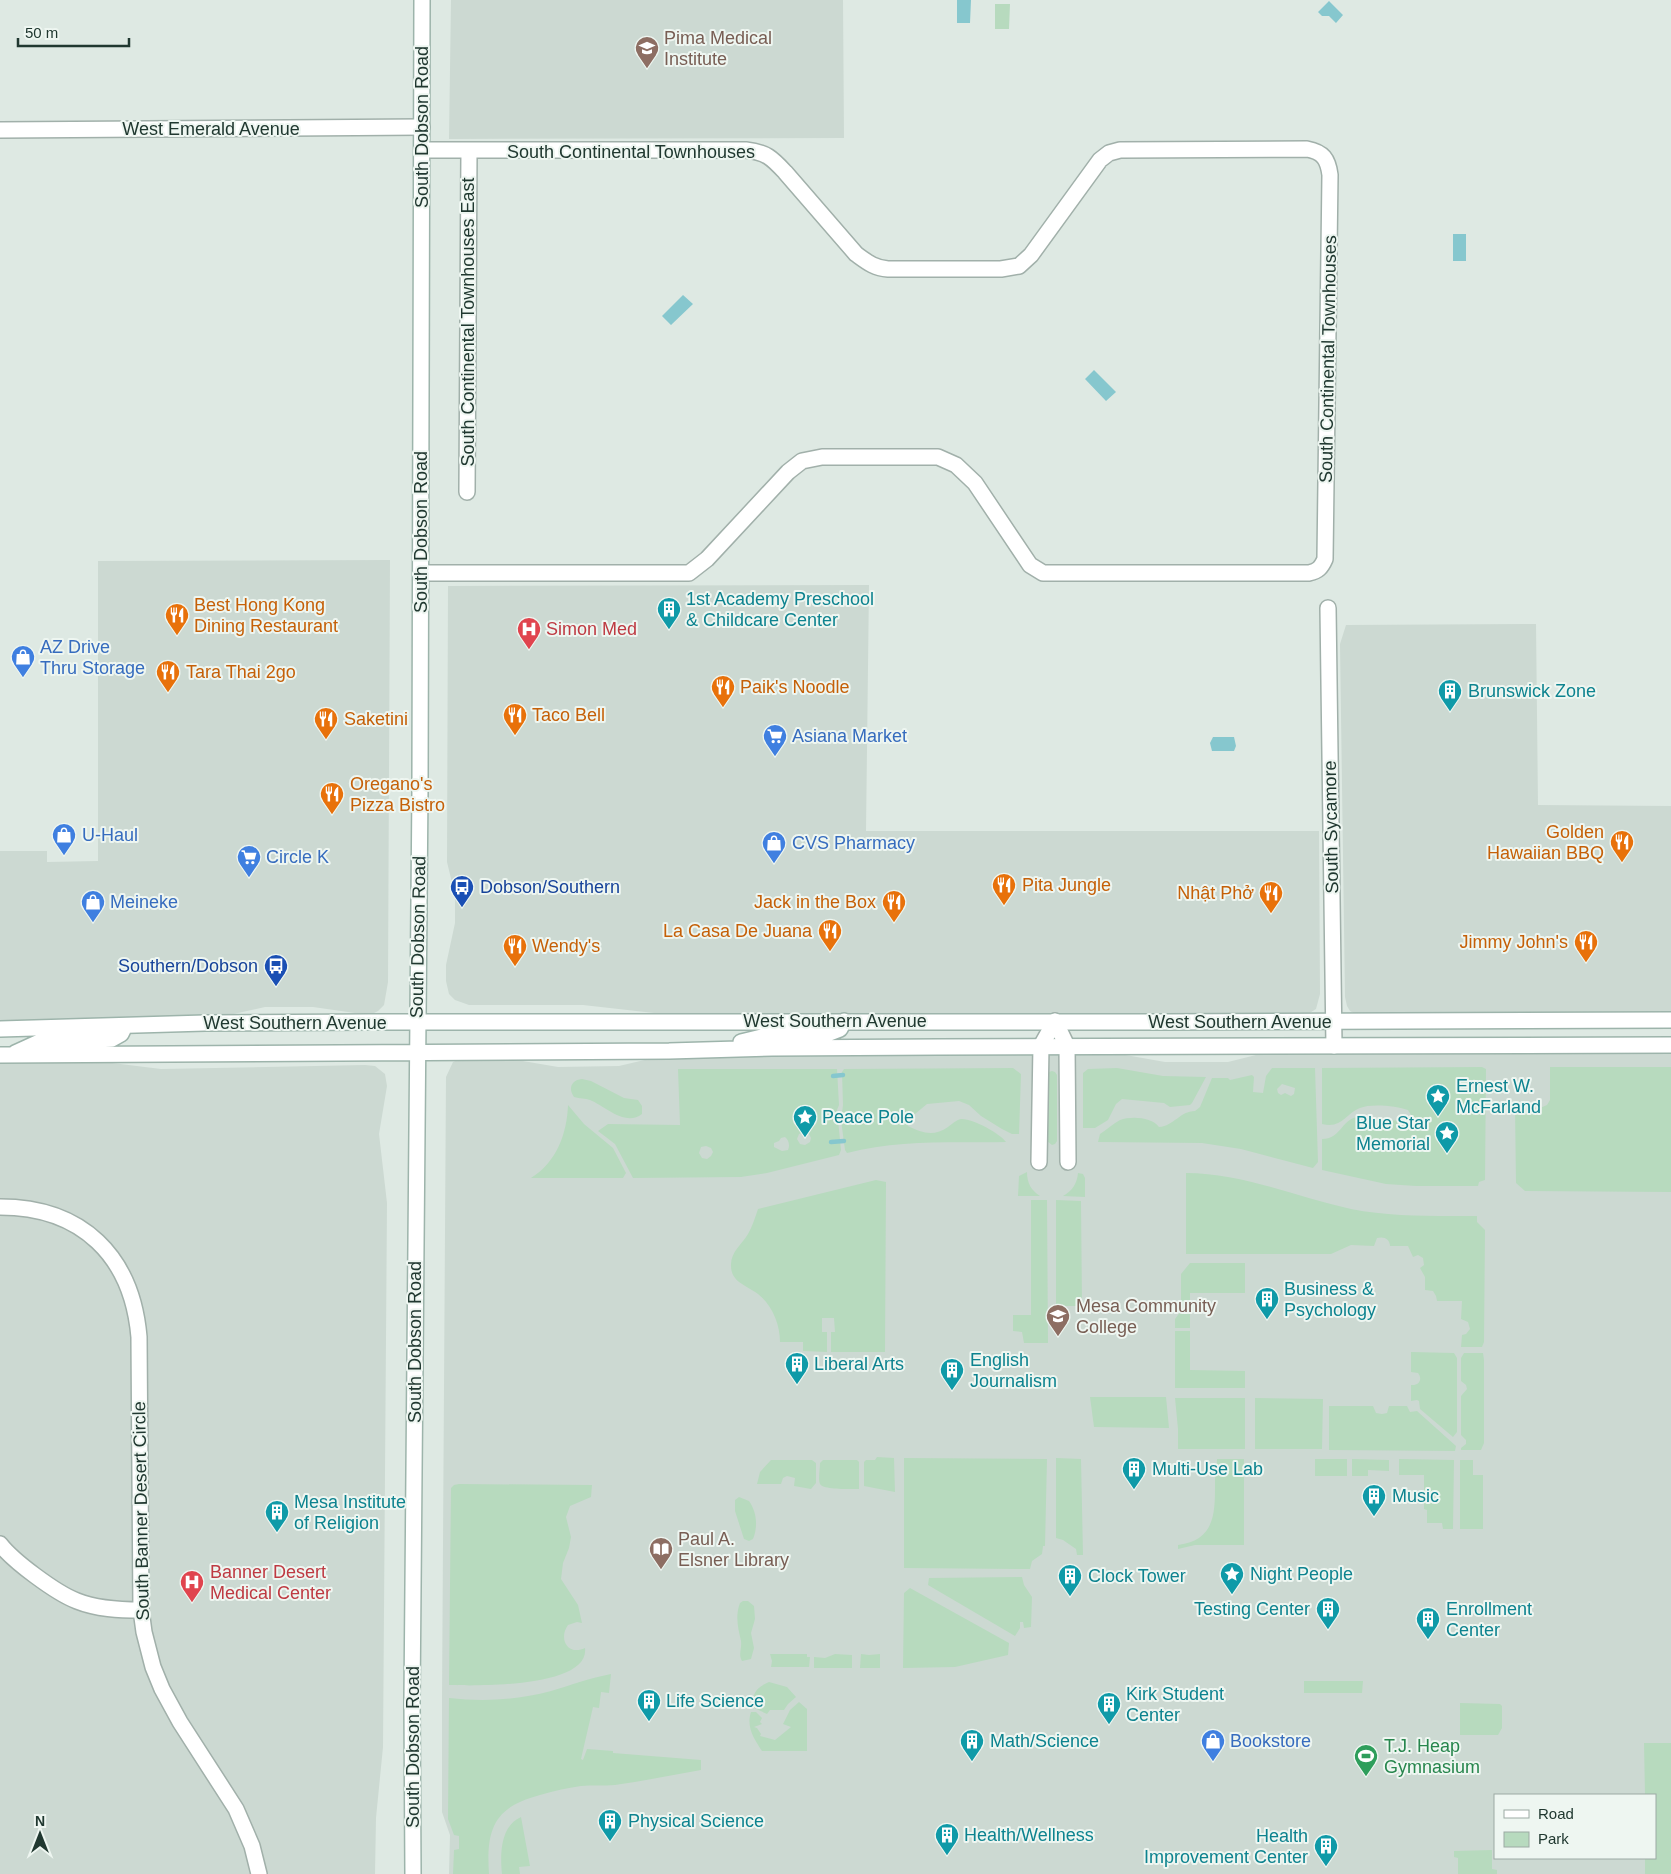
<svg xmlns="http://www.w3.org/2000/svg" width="1671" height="1874" font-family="Helvetica,sans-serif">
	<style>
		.built { fill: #ccd9d2; fill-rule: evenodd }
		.green { fill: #b7dabe; fill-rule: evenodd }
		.water { fill: #86c7ce }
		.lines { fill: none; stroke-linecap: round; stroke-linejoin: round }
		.stream { stroke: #86c7ce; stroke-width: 4.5 }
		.minor-casing { stroke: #a1b0aa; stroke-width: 18 }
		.secondary-casing { stroke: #9db4ab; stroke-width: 18 }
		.minor { stroke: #fff; stroke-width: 15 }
		.secondary { stroke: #fff; stroke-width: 15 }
		.labels { text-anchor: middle; stroke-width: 4; stroke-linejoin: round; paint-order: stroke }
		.education-label { font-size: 18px; fill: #785e54; stroke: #eef6f1; text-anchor: start }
		.street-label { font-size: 18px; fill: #203830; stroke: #eef6f1 }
		.culture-label { font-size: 18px; fill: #0d838f; stroke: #eef6f1; text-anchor: start }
		.food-label { font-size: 18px; fill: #c56008; stroke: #eef6f1; text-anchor: start }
		.health-label { font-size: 18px; fill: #be3a42; stroke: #eef6f1; text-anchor: start }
		.shop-label { font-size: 18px; fill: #366cbe; stroke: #eef6f1; text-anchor: start }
		.transit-label { font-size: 18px; fill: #164399; stroke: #eef6f1; text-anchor: start }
		.leisure-label { font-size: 18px; fill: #27864d; stroke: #eef6f1; text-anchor: start }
	</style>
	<rect width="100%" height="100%" fill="#dee9e3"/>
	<path class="built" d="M451,0h392l1,138 -395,1z
		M390,560l-2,422 -4,23 -6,6 -6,3h-10l-49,-7h-48l-36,8 -229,7v-171h47v11l51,-1v-300z
		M869,585l-3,246h453l1,163 -4,15 -8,5h-645l-80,-9h-114l-14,-5 -6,-6 -3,-13v-16l9,-42v-28l-8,-33 1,-276z
		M1536,624l2,181 133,1v208h-315l-6,-3 -3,-5 -2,-9 -5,-353 6,-19z
		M1671,1052v822h-1222l1,-39 -8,-23v-112l4,-623 7,-15 5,-2 53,-1 47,8 61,-1 34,-8 193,-4h274l45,8h63l36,-9zM1495,1795h160v63h-160z
		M88,1060l73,9 204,-4 10,1 10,8 2,12 -8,48 8,69 -4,544 -7,71 -1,56h-375v-813z"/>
	<path class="green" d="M995,4h15l-1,25h-14z
		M1482,1067l4,2 -1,111 -6,2 -1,4h-62l-30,-2 -64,-14v-31c19,0 19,-19 35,-22 15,-2 42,10 54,-2l-3,-5c-11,-4 -37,-7 -48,-2 -15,6 -18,21 -38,16v-56z
		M1550,1067h121v125l-146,-1 -9,-8 -1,-75h25l7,-3 3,-5z
		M1013,1068l8,6 -2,60h-7l-10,-5 -21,-13 -12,-11 -10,-4 -32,3 -12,10 -8,2 -2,3 3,7c14,7 26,11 40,1 4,-3 8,-7 13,-8 11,-1 40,15 45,23 -53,1 -107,-3 -159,11l-2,-3 -4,-30 2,-15 -1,-33 2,-3z
		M1117,1068l46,8 43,1 -14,26 -2,2 -20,2 -6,-4 -42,-4 -6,5 -8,16 -13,8h-12v-55l5,-4z
		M1272,1068h43l3,94 -5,6 -72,-19 -39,-6 -104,-1 2,-8c6,-4 13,-10 20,-14 11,-4 32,-3 39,7 15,-1 21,-16 36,-16l5,-4 12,-29h16l2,2 22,-5 2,2 -1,15 10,1 3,-17zM1282,1084l13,4 -1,6 -3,2 -6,-3 -4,2 -3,-2 -1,-4z
		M678,1069h159l2,36 -2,5 4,40 -2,5 -72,18 -26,4 -108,1 -18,-34 -17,-13 10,-7 72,1zM804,1132l5,2 2,4 -1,4 -5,3 -5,-1 -3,-5 2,-5zM781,1138l4,-1c4,3 5,9 3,13l-6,1 -8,-4v-4l5,-2zM706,1146l5,2 2,4 -2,4 -4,3 -5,-1 -3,-5 2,-6z
		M1052,1071l3,1 2,3v66l-2,3 -3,1 -5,-4 -1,-66 3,-3z
		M582,1079l9,2 33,17 14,2 4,6v8c-17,13 -37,-8 -52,-14 -5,-2 -10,-1 -16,-3 -6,-8 -3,-17 8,-18z
		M568,1105l16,19 29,24 13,25 -3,5h-92c26,-16 36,-45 37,-73z
		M1027,1172c0,11 4,18 13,24h-22l1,-20z
		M1078,1173l5,1 2,4v19l-22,-1c9,-5 14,-12 15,-23z
		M1186,1173c56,0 110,24 165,36 41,8 83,7 126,7v6l8,8 -1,112 -2,5h-21l1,-12 4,-1 4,-5 -2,-7 -7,-3 1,-18h-25l-1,-5 -3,-5 -8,-1v-13l-5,-9 4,-3 -1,-7 -5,-3 -5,2 -5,-11h-18c0,-7 -6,-10 -13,-8l-3,8 -23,-1 -20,9h-145z
		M876,1180l10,2 -1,170h-54v-20h4l-1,-14h-12v14h5v20l-24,-1v-9h-23c0,-18 -8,-37 -22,-48 -12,-9 -28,-12 -27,-30 0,-12 11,-20 17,-30 4,-7 7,-16 10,-25z
		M1031,1200h16l1,143h-24l-2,-11 -9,-1v-16h18z
		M1056,1200l25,1 1,105h-26z
		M1190,1263h55v30h-55v35h-15v-9l6,-8v-37z
		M1175,1331h15v39l55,1v17h-70z
		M1411,1352l43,1 3,5v74l-4,5 -33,-28 -1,-8 -2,-1 -6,1v-16c8,1 12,-6 7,-12l-7,-1z
		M1464,1353h19l1,7v83l-3,7h-20v-2l5,-4v-4l-5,-5v-39l6,-7 -1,-4 -5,-4v-23z
		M1090,1397h76l3,31 -75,-1z
		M1175,1398h70v51h-67v-20z
		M1255,1398l68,1 -1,50h-67z
		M1329,1406h44l3,7 6,1 5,-1 2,-7h18l3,6 7,-1 39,35 -1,5 -126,-1z
		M877,1457l17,1 1,34 -31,-6v-24l2,-2h9z
		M904,1458l143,1 -2,87h-2l-1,8 -10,7 -2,8 -126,-1z
		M1056,1458l25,1 2,96h-6l-1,-6 -13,-9 -7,-2z
		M1217,1459h27v86h-49l-17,4v-4c38,-5 37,-33 37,-63 0,-8 2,-17 2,-23z
		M1315,1459h32v17h-32z
		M1352,1459l37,1v11l-21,-1v6h-16z
		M1399,1459l55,1 -1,69h-10l-1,-6h-15v-13l-3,-1v-34h-25z
		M771,1460h41l4,3v20l-5,6 -17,-3 1,-8 -8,-2 -4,2 -2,6h-24l3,-12z
		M823,1460h34l2,2v27c-7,0 -36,1 -39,-5 -2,-5 0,-15 0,-21z
		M1460,1460h13v15h10v54h-23z
		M459,1484l133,1 -1,12 -21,9 -4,11 5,20 -2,11 -6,15 -2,16 17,26 4,18 -5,-1 -9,3c-10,14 0,31 17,23 5,40 -111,38 -136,37l2,-197 3,-3z
		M739,1497l10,4c8,11 9,26 4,38l-4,2 -5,-2 -9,-28v-11z
		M1022,1577l2,8 8,12 -1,30 -7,1 -1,-6h-3v6l-5,8 -87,-51 1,-7z
		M910,1588l99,55 -1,12 -53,12 -52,1 1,-75z
		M743,1601h5l6,5 1,13 -4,14 3,15 -3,11 -9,2c-4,-7 0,-12 -1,-20 -3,-13 -6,-25 -1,-38z
		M770,1654h37v3h3l-1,10h-38l1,-6z
		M835,1654l17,1v13h-38v-11l11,1z
		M861,1654l8,1 11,-1v14h-20z
		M611,1674l-2,19 -8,-1 -2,16 -6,-1 -12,52 2,1 4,-11 26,2v2l88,7v10c-29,5 -57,11 -86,15 -11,1 -23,0 -34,1 -14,2 -28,5 -41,9 -46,12 -54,34 -51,79h-36l1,-24 5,-1v-13l-5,-1 -6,-16 1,-121c35,4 68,2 102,-7 20,-6 39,-13 60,-17z
		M1304,1681h59l-1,12h-58z
		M769,1682l18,5 9,10 -8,7 -4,6h-14l-3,4 -15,-7c1,-14 3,-19 17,-25z
		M799,1702l8,7v42h-45c-8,-12 -16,-24 -11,-39h5l6,6 -2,4 2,2 -8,3 3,1 4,6 -1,2 15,4 16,-13 -8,-3 7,-14z
		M1460,1703l40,1 2,2v22l-4,7h-38z
		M1644,1743h27v131h-26v-16h10v-63h-10z
		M521,1817l9,49 -11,1 1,7h-18c-2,-19 -2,-48 19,-57z
		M1492,1850v19l5,1v4h-39v-16l-4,-1v-6z"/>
	<path class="water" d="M957,0h14l-1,23h-13z
		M1329,1l14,14 -7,8 -7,-7h-7l-4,-4z
		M1453,234h13v27h-13z
		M683,295l10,9 -22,21 -9,-9z
		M1094,370l22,22 -10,9 -21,-22z
		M1213,737h21l2,9 -2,5h-22l-2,-8z"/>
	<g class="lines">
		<path class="stream" d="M833,1076l10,-1
			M831,1142l13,-1"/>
		<g class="minor-casing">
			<path id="minor" d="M0,130l422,-3
				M467,492l2,-341
				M421,573h268l18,-14 81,-87 14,-11 20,-4h116l18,8 19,18 55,82 13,8h266c9,-2 12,-5 16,-14l5,-384c-2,-16 -7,-23 -23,-26l-187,1 -11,3 -9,7 -69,95 -12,11 -18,3h-113c-14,-1 -21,-7 -32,-15l-71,-82c-13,-14 -19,-20 -39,-22h-324
				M1328,608l6,438
				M1055,1021l12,25 1,116
				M1039,1162l2,-116 14,-25
				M0,1207c82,0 132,49 139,130l2,273 3,22 9,35 9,22 18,33 56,87 16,37 7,28
				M0,1544c13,17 56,49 77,57 20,8 42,9 64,9"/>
		</g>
		<g class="secondary-casing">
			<path id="secondary" d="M0,1029l205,-6 164,-1h796l506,-2
				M741,1042l25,-6 61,-2 13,-5 4,-8
				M15,1053l22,-10 75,-4 9,-5 4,-8
				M0,1055l669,-4 103,-3 166,-1 733,-2
				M413,1874l-1,-173 8,-913 2,-788"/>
		</g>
		<use href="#minor" class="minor"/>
		<use href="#secondary" class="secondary"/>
	</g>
	<defs>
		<g id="university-pin" transform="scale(1.25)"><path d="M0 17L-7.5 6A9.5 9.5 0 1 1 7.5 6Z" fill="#8d6e63" stroke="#eef6f1"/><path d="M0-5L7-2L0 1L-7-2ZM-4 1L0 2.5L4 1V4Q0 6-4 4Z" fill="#fff"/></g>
		<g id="building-pin" transform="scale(1.25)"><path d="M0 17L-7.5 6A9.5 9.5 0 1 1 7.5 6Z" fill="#0f9aa8" stroke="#eef6f1"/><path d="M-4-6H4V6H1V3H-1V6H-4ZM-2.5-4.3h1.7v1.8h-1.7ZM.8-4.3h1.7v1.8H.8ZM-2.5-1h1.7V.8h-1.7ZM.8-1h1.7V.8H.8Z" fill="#fff"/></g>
		<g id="restaurant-pin" transform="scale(1.25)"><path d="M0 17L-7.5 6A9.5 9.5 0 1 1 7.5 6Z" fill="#e8710a" stroke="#eef6f1"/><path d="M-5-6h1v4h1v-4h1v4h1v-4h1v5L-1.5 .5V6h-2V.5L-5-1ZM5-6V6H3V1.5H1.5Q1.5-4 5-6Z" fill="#fff"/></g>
		<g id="hospital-pin" transform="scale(1.25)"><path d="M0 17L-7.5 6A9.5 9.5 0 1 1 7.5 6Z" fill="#e0444e" stroke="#eef6f1"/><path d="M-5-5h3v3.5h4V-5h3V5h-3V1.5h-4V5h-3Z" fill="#fff"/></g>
		<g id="shop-pin" transform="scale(1.25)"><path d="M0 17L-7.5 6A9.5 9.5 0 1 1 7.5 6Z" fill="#3f7fe0" stroke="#eef6f1"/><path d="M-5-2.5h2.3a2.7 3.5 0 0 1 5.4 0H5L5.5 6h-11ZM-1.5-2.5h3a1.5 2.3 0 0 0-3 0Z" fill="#fff"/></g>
		<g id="supermarket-pin" transform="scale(1.25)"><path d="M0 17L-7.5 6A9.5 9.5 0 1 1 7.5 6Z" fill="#3f7fe0" stroke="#eef6f1"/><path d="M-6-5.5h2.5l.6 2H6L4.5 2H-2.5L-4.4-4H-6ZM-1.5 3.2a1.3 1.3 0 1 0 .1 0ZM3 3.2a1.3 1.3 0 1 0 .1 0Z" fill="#fff"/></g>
		<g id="bus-pin" transform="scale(1.25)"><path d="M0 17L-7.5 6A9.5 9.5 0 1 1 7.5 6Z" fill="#1a4fb4" stroke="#eef6f1"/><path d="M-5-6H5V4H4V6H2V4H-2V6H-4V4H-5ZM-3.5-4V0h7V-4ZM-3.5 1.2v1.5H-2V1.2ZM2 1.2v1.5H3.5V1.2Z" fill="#fff"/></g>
		<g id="sight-pin" transform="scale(1.25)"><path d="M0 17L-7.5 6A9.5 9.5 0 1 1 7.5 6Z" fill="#0f9aa8" stroke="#eef6f1"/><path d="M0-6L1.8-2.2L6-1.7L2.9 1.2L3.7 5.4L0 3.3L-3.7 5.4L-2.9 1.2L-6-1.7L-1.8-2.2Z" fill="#fff"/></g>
		<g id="library-pin" transform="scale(1.25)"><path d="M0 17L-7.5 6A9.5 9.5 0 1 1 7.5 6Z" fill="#8d6e63" stroke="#eef6f1"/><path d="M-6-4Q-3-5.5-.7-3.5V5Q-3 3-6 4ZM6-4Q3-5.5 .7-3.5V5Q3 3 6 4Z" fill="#fff"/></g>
		<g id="stadium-pin" transform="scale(1.25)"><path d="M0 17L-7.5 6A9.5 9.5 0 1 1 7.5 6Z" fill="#2e9e5b" stroke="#eef6f1"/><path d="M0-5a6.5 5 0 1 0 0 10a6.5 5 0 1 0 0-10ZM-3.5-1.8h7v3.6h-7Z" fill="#fff"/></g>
	</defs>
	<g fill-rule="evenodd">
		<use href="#university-pin" x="647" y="48"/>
		<use href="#building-pin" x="669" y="609"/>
		<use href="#restaurant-pin" x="177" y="615"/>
		<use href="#hospital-pin" x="529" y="629"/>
		<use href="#shop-pin" x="23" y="657"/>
		<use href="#restaurant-pin" x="168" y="672"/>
		<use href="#restaurant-pin" x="723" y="687"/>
		<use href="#building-pin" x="1450" y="691"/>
		<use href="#restaurant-pin" x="515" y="715"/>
		<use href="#restaurant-pin" x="326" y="719"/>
		<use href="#supermarket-pin" x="775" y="736"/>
		<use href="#restaurant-pin" x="332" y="794"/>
		<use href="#shop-pin" x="64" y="835"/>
		<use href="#restaurant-pin" x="1622" y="842"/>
		<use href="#shop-pin" x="774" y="843"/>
		<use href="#supermarket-pin" x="249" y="857"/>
		<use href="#restaurant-pin" x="1004" y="885"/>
		<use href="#bus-pin" x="462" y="887"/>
		<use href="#restaurant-pin" x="1271" y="893"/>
		<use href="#shop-pin" x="93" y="902"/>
		<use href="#restaurant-pin" x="894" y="902"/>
		<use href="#restaurant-pin" x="830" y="931"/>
		<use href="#restaurant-pin" x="1586" y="942"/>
		<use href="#restaurant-pin" x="515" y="946"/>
		<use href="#bus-pin" x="276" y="966"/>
		<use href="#sight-pin" x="1438" y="1096"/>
		<use href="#sight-pin" x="805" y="1117"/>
		<use href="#sight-pin" x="1447" y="1133"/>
		<use href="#building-pin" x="1267" y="1299"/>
		<use href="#university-pin" x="1058" y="1316"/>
		<use href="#building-pin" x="797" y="1364"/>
		<use href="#building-pin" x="952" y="1370"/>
		<use href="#building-pin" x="1134" y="1469"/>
		<use href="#building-pin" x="1374" y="1496"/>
		<use href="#building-pin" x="277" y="1512"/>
		<use href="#library-pin" x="661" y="1549"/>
		<use href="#sight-pin" x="1232" y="1574"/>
		<use href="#building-pin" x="1070" y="1576"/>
		<use href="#hospital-pin" x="192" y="1582"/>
		<use href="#building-pin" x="1328" y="1609"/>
		<use href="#building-pin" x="1428" y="1619"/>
		<use href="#building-pin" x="649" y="1701"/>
		<use href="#building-pin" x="1109" y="1704"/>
		<use href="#building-pin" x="972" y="1741"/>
		<use href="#shop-pin" x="1213" y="1741"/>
		<use href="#stadium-pin" x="1366" y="1756"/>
		<use href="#building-pin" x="610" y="1821"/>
		<use href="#building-pin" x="947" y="1835"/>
		<use href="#building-pin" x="1326" y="1846"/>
	</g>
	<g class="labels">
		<g class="education-label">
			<text x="664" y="44">Pima Medical<tspan x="664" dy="21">Institute</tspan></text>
			<text x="1076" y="1312">Mesa Community<tspan x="1076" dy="21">College</tspan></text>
			<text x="678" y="1545">Paul A.<tspan x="678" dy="21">Elsner Library</tspan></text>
		</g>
		<g class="street-label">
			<text transform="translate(422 127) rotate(-90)" y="6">South Dobson Road</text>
			<text x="211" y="135">West Emerald Avenue</text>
			<text x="631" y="158">South Continental Townhouses</text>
			<text transform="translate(468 322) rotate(-90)" y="6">South Continental Townhouses East</text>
			<text transform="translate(1328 359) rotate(-89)" y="6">South Continental Townhouses</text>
			<text transform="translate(421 532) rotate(-90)" y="6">South Dobson Road</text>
			<text transform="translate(1331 827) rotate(-91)" y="6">South Sycamore</text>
			<text transform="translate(418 937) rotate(-89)" y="6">South Dobson Road</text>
			<text x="835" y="1027">West Southern Avenue</text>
			<text x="1240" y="1028">West Southern Avenue</text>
			<text x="295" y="1029">West Southern Avenue</text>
			<text transform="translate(415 1342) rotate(-90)" y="6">South Dobson Road</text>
			<text transform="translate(141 1511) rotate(-91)" y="6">South Banner Desert Circle</text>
			<text transform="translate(413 1747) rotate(-90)" y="6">South Dobson Road</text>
		</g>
		<g class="culture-label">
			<text x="686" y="605">1st Academy Preschool<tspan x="686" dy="21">&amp; Childcare Center</tspan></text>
			<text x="1468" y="697">Brunswick Zone</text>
			<text x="1456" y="1092">Ernest W.<tspan x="1456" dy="21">McFarland</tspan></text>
			<text x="822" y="1123">Peace Pole</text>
			<text x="1430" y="1129" text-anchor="end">Blue Star<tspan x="1430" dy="21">Memorial</tspan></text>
			<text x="1284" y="1295">Business &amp;<tspan x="1284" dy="21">Psychology</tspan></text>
			<text x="970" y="1366">English<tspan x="970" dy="21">Journalism</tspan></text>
			<text x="814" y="1370">Liberal Arts</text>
			<text x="1152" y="1475">Multi-Use Lab</text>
			<text x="1392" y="1502">Music</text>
			<text x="294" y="1508">Mesa Institute<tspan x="294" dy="21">of Religion</tspan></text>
			<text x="1250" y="1580">Night People</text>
			<text x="1088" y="1582">Clock Tower</text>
			<text x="1310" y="1615" text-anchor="end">Testing Center</text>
			<text x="1446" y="1615">Enrollment<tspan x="1446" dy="21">Center</tspan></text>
			<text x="1126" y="1700">Kirk Student<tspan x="1126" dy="21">Center</tspan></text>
			<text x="666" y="1707">Life Science</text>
			<text x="990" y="1747">Math/Science</text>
			<text x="628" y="1827">Physical Science</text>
			<text x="964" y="1841">Health/Wellness</text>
			<text x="1308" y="1842" text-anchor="end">Health<tspan x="1308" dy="21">Improvement Center</tspan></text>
		</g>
		<g class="food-label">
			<text x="194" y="611">Best Hong Kong<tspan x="194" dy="21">Dining Restaurant</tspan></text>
			<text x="186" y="678">Tara Thai 2go</text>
			<text x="740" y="693">Paik's Noodle</text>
			<text x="532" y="721">Taco Bell</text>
			<text x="344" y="725">Saketini</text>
			<text x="350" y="790">Oregano's<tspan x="350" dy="21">Pizza Bistro</tspan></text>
			<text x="1604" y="838" text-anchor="end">Golden<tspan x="1604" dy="21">Hawaiian BBQ</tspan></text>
			<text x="1022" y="891">Pita Jungle</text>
			<text x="1254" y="899" text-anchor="end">Nhật Phở</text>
			<text x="876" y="908" text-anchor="end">Jack in the Box</text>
			<text x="812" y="937" text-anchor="end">La Casa De Juana</text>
			<text x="1568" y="948" text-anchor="end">Jimmy John's</text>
			<text x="532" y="952">Wendy's</text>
		</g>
		<g class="health-label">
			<text x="546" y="635">Simon Med</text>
			<text x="210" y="1578">Banner Desert<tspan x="210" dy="21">Medical Center</tspan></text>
		</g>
		<g class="shop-label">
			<text x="40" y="653">AZ Drive<tspan x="40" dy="21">Thru Storage</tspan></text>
			<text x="792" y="742">Asiana Market</text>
			<text x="82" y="841">U-Haul</text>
			<text x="792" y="849">CVS Pharmacy</text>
			<text x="266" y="863">Circle K</text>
			<text x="110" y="908">Meineke</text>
			<text x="1230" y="1747">Bookstore</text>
		</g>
		<g class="transit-label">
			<text x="480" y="893">Dobson/Southern</text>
			<text x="258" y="972" text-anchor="end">Southern/Dobson</text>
		</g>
		<g class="leisure-label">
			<text x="1384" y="1752">T.J. Heap<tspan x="1384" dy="21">Gymnasium</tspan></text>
		</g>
	</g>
	<rect x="1494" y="1794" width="162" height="65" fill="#eef6f1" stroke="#9caaa4"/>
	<rect x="1504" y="1810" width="25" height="8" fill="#ffffff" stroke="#9caaa4"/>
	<text x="1538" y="1819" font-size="15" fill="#203830">Road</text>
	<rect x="1504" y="1832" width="25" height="15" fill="#b7dabe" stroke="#9caaa4"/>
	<text x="1538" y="1844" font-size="15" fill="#203830">Park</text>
	<g transform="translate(40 1834)" stroke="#eef6f1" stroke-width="4" paint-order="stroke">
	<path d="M0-4L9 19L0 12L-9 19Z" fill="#203830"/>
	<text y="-8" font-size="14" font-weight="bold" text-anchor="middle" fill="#203830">N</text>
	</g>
	<path d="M18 38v8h111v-8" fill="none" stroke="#203830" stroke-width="2.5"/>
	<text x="25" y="38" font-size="15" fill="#203830" stroke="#eef6f1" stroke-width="4" paint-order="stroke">50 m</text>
</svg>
